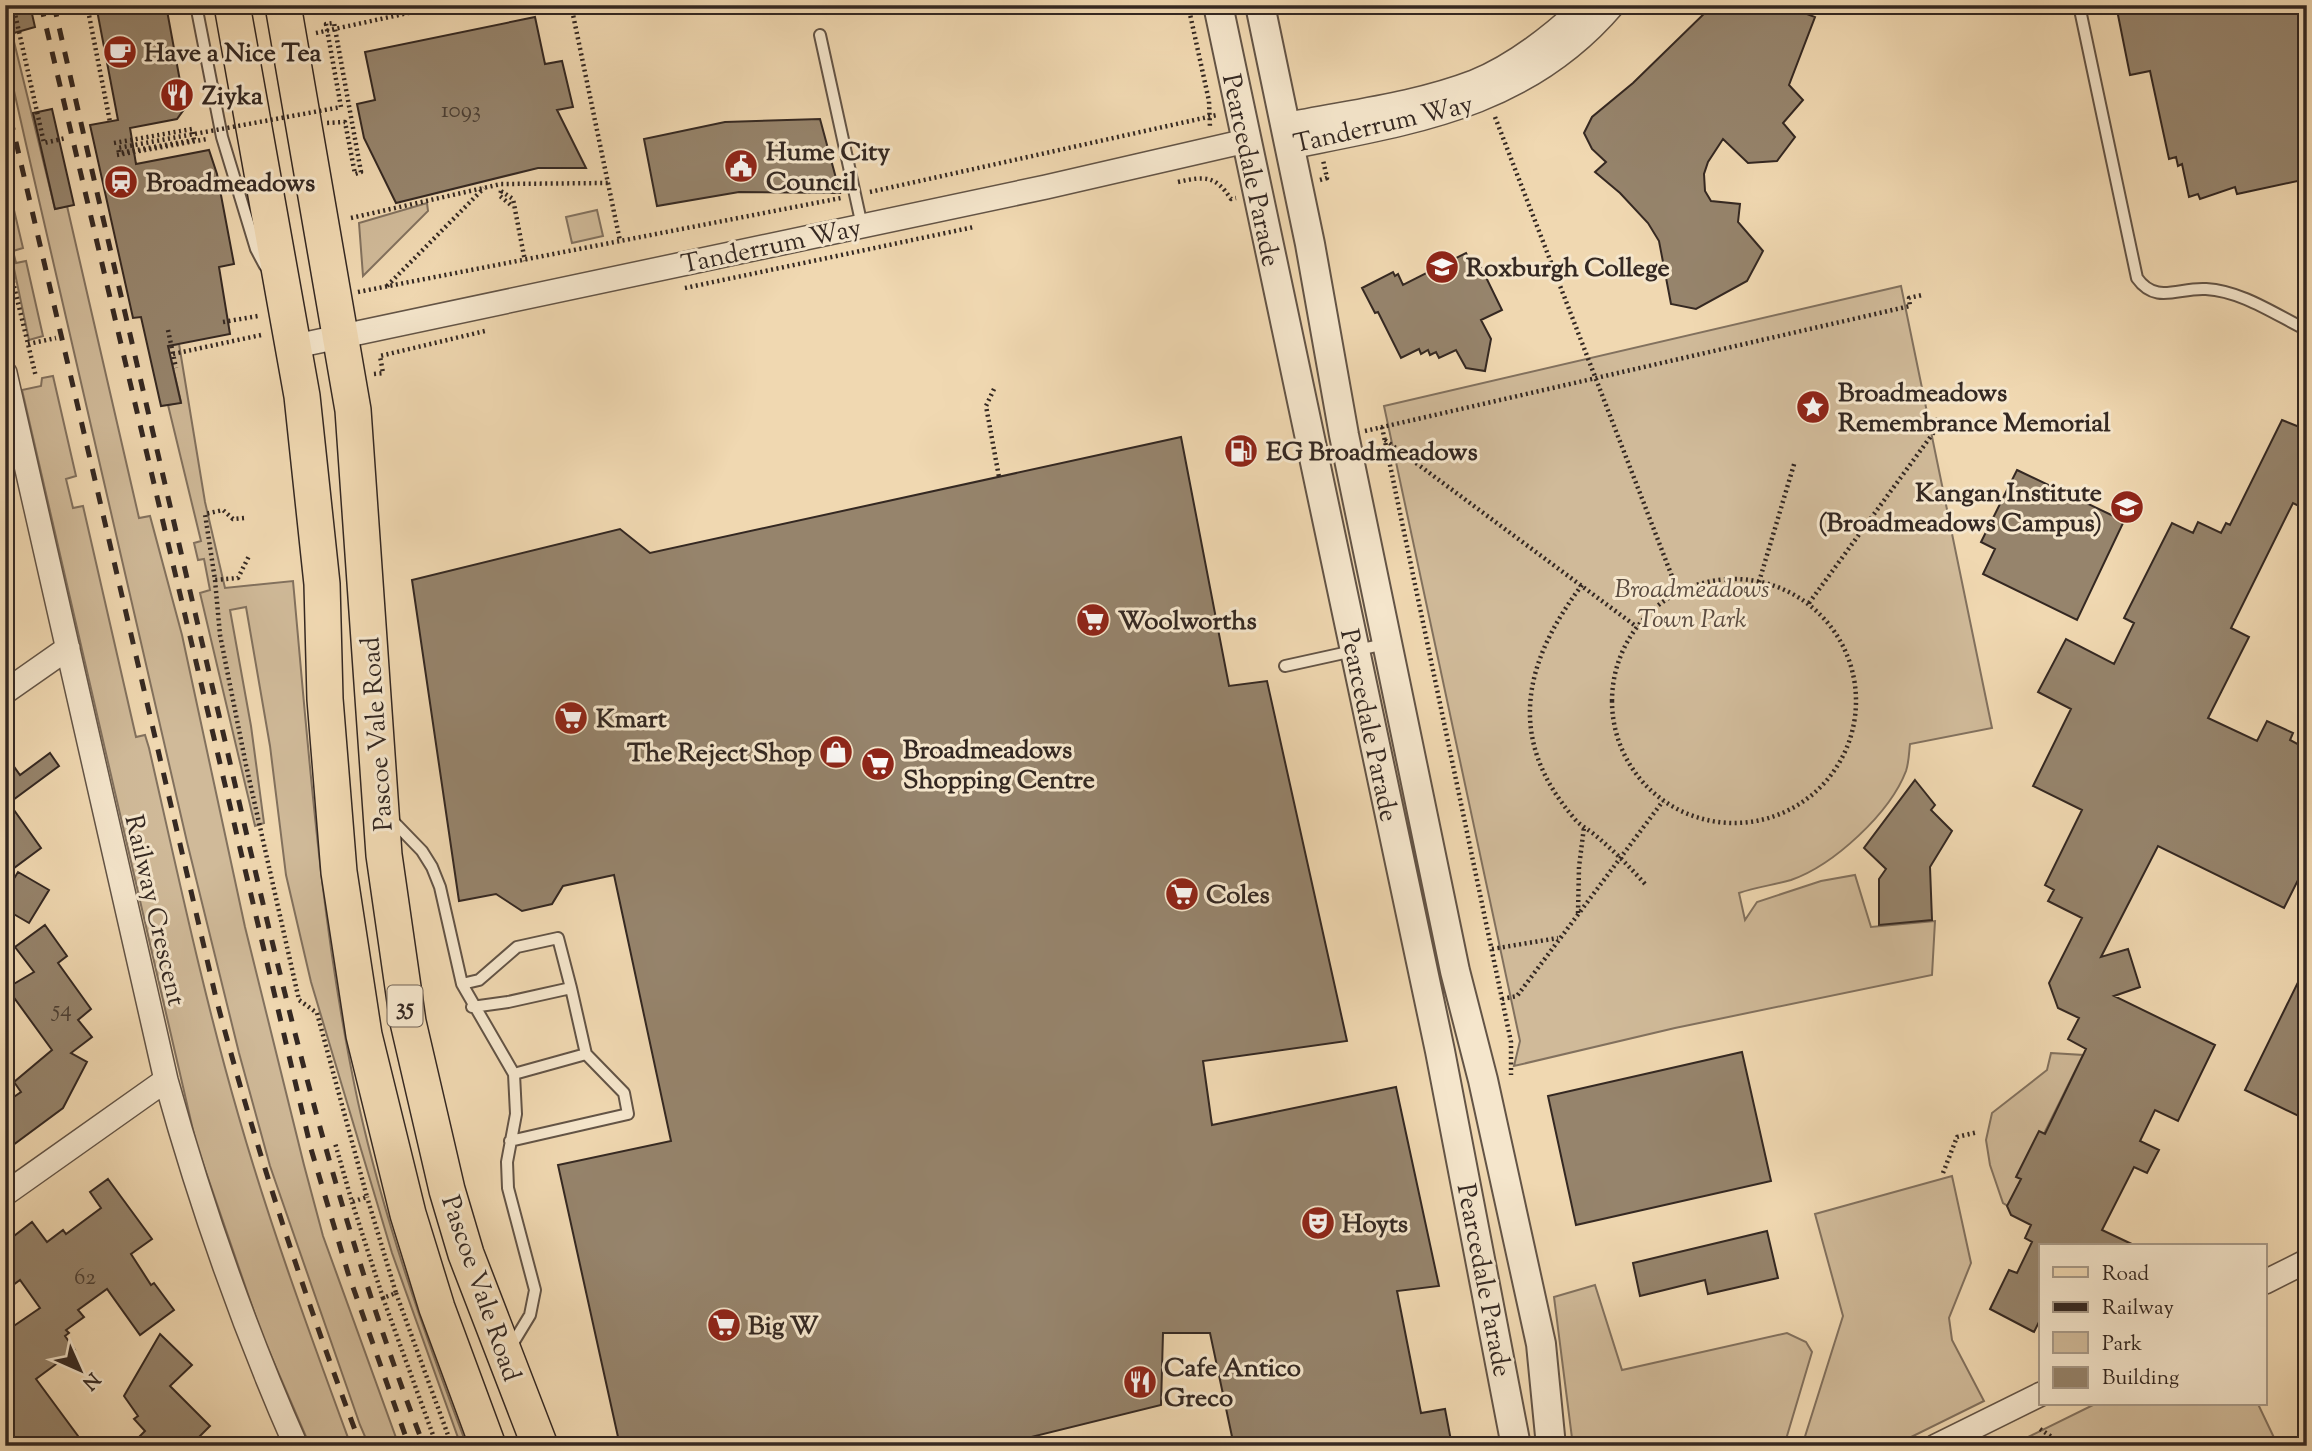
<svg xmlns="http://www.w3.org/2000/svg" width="2312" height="1451" font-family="'Sorts Mill Goudy',serif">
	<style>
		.green { fill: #d0ba99; stroke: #82715e; stroke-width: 2 }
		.building { fill: #96846c; stroke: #342822; stroke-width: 2 }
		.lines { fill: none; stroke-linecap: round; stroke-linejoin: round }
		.service-casing { stroke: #635446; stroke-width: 14 }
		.minor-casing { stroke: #635446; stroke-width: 26 }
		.tertiary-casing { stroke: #635446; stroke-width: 32 }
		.primary-casing { stroke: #342822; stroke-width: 38 }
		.path { stroke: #342822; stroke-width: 4.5; stroke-dasharray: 2 3.5; stroke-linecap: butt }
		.service { stroke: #f5e6cc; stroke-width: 10 }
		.minor { stroke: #f5e6cc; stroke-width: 23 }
		.tertiary { stroke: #f5e6cc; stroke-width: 28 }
		.primary { stroke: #f0d8b1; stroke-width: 35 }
		.rail { stroke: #342822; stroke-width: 5; stroke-dasharray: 12 12; stroke-linecap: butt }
		.path-bridge { stroke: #342822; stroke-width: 4.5; stroke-dasharray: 2 3.5; stroke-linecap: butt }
		.labels { text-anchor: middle; stroke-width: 6; stroke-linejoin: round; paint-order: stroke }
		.number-label { font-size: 23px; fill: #4c3f34 }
		.shield { fill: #f5e6cc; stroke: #6e6155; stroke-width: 2 }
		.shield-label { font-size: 24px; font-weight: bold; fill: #342822 }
		.poi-label { font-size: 26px; font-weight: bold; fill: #342822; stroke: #f5e6cc; text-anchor: start }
		.street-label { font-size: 26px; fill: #342822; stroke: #f5e6cc }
		.park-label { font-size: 26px; font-style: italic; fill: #5b4c40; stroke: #f5e6cc }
	</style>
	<rect width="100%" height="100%" fill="#f0d8b1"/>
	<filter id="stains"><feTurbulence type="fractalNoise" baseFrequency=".00286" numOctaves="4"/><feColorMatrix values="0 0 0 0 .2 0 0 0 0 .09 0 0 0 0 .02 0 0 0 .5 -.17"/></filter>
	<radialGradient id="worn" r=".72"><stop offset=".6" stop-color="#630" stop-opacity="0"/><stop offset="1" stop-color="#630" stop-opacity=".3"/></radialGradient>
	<path class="green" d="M5,5l50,204 12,-3 72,312 11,-2 32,119 63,292 59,238 19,71 76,210h-30l-9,-21 -90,-259 -31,-113 -52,-211 -161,-698 -21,-93z
		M5,172l18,76 -10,3 3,12 10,-2 17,75 -14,4 -24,-114z
		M427,203l1,8 -65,65 -4,-53z
		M597,210l6,26 -31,7 -6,-26z
		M1901,286l91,442 -82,16c-1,8 -1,18 -4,27 -16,42 -72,94 -115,109 -17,5 -35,7 -52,13l6,27 12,-18 64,-21 34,-6 16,52 64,-6 -3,54 -257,53 -161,38 6,-25 -136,-635z
		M179,344l26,158 20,86 68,-7c16,174 28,349 65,521 26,117 66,231 109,344h-6l-69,-193 -81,-271 -25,-107 -16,-129 -24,-139 -16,3 21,116 13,97 -9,3 -55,-233 10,-3 -6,-31 -6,1 -4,-17 7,-2 -33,-136 13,-3 -13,-56z
		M53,376l23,100 -10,3 7,29 10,-2 53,231 9,-2 4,13c28,122 54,245 89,366 32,112 73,223 113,332h-41l-48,-111 -66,-192 -174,-753 19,-4 1,-8z
		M2051,1053l32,2 -75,151 -5,-3 -13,-38 -4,-25 6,-27 55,-43z
		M1952,1176l19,87 -22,55 3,22 32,61 -91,45h-91l41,-130 -28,-102z
		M1595,1285l27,85 165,-37 19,9 6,10 -28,94h-211l-19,-149z
		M2095,1404h163l20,42h-268z"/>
	<path class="building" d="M8,5h22l5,22 -21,6z
		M96,5h70l19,103 -8,11 -47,9 6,36 73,-14 8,24 17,90 -15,3 11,67 -62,12 13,57 -20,3 -20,-89 -8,1 -43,-193 28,-5z
		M1713,5h70l32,12 -26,68 14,15 -20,23 12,14 -18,24 -29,2 -25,-24 -15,23 -4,12 1,17 6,10 29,3 -2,18 25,29 -16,30 -51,28 -25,-5 -12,-63 -11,-18 -28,-30 -25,-21 11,-10 -14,-13 -8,-16 8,-16 41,-34z
		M2116,5h191v174l-70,15 -2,-7 -35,12 -2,-5 -9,3 -7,-33 -4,2 -2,-9 -7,2 -19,-88 -20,4z
		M535,17l10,47 17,-3 11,46 -16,3 29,58h-48l-142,35 -32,-65 -7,-34 18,-4 -10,-48z
		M52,109l22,96 -19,4 -22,-96z
		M820,119l20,74 -101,-1 -82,14 -13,-67 81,-17z
		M1466,253l8,16 6,-4 22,45 -21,10 10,19 -6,32 -19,-3 -10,-18 -17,8 -3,-6 -6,3 -2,-5 -7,4 -2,-5 -18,9 -23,-46 -3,1 -13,-25 31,-16 2,4 3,-2 5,11z
		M2282,420l25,10v80l-14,-7 -62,125 18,9 -41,81 49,23 10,-20 26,12 -3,7 17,9v133l-8,-4 -15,30 -126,-62 -57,111 27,-8 12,38 -26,9 101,49 -37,76 -23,-11 -15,31 19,9 -12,23 -13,-6 -32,63 34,16h-95v72l-7,14 -44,-23 19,-39 8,3 15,-31 -7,-4 6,-13 -20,-10 -4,-9 14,-27 -5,-2 23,-46 6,3 41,-85 -18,-10 11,-21 -21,-10 -9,-25 33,-65 -34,-17 6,-11 -9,-5 37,-75 -49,-24 38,-77 -33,-17 28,-53 48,25 20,-41 -10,-5 48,-95 21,10 5,-11 23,11 5,-10 4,2z
		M1181,437l48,249 38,-5 80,360 -144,20 9,64 184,-38 43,199 -42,5 24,122 24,-4 7,37h-218l-24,-113h-47l-2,72 -166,41h-375l-62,-281 113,-24 -57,-266 -51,11 -11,18 -30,7 -26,-17 -37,7 -47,-321 208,-51 30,24z
		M2017,470l107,51 -47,99 -94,-46 12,-25 -14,-7z
		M50,753l9,13 -50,37 32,45 -27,20 -9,-12v-102l15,21z
		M1915,780l20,25 -4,5 21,21 -22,36 2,53 -53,5v-46l7,-10 -22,-21z
		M18,872l31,18 -20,33 -24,-14v-16z
		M45,925l22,31 -9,7 33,46 -13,11 14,17 -21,16 16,9 -24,46 -58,43v-48l16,-11 -7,-10 38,-32 -45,-62 27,-16 -19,-25z
		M2307,964v156l-62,-30z
		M1742,1052l29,129 -195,44 -28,-129z
		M108,1179l44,60 -21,15 20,31 3,-2 20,27 -34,25 -33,-46 -29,21 6,7 -18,13 3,3 -4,3 10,14 -39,29 42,57 -14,10h-59v-114l35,-24 -20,-28 -15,11v-48l27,-21 15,20 16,-12 3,4 35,-26 -11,-16z
		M1767,1231l11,47 -70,16 -3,-14 -65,16 -7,-33z
		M160,1334l32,31 -22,21 40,40 -20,20h-60l15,-15 -11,-12 4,-3 -14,-20z"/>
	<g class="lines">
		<g class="service-casing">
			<path id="service" d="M196,5l26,132 34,112 9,17
				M2079,5l58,273c19,27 42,9 69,11 36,2 70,26 101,41
				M820,35l42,191
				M1285,666l100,-22
				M390,818l32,33 10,16 8,20 22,97 52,90 2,40 -9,48 1,26 27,102 -5,25 -20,33
				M462,984l17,-4 38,-33 41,-9 13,50 -63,14 -36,5
				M514,1074l72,-20 -15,-66
				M510,1141l118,-27 -4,-21 -38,-39"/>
		</g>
		<g class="minor-casing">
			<path id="minor" d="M1285,125c63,-13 129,-20 189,-43 42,-17 79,-47 111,-77
				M1290,147c124,-25 236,-40 323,-142
				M296,346l750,-159 200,-46
				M5,373l161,707c35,126 77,246 130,366
				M5,692l63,-44
				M5,1194l161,-114
				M2265,1282l42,-21
				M1936,1446l105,-52"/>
		</g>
		<g class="tertiary-casing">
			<path id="tertiary" d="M1218,5l222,1046 76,395
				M1260,5l50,239 34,191 111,536 28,109 58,264 10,102"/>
		</g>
		<g class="primary-casing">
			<path id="primary" d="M232,5l70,391 20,188 3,115 14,173 25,163 44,179 29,94 51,138
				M283,5l70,405 31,445 24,167 39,168 19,64 74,192"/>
		</g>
		<path class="path" d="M13,5l31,138 22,-5
			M87,5l23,117
			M571,5l49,236
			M1188,5l21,96 1,27
			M316,33l129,-28
			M1495,117l183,475
			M114,143l78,-14 2,11
			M117,155l90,-16
			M1320,180l7,-2 -4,-18
			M1178,182c27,-6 37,-7 53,17l5,-1
			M501,191l12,8 12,62
			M501,191l-1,5 13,11
			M870,192l347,-77
			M351,218l150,-34 107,-1
			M5,249l31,128
			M387,286l97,-98
			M685,288l289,-61
			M358,292l483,-94
			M223,322l35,-6
			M168,330l8,38
			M28,344l28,-6
			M173,354l88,-19
			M374,374l9,-1 -3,-17 105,-25
			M994,389l-8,17 13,71
			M1382,427l129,615v33
			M1365,431l545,-125 -1,-8 13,-3
			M1385,440l252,187
			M244,518l-11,1 -10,-9 -18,4 10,66 23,-2 12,-24
			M1612 701a122 122 0 1 1 244 0a122 122 0 1 1-244 0Z
			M215,580l5,55 26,130 53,235 18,13 50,184 -15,5 -17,-59
			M1759,582l36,-121
			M1582,585c-59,78 -76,154 -8,233 5,7 14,11 21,17 18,15 34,31 50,49
			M1809,603l125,-171 4,-14
			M1578,913l1,-46 5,-40
			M1492,949l66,-11
			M1502,999l15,-3 146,-195
			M1943,1173l14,-36 21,-5
			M352,1202l31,96 13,-5 -29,-96
			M396,1293l56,153
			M383,1298l54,148
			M2040,1429l25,17"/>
		<use href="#service" class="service"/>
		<use href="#minor" class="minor"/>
		<use href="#tertiary" class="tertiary"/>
		<use href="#primary" class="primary"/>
		<path class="rail" d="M41,5l270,1144 37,124 61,173
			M54,5c56,246 114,491 171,736 55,238 110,476 199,705
			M5,95l211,903c40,152 89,300 145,448"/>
		<path class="path-bridge" d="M194,140l-75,13 -1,-5 223,-41 -15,-83 8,-1 27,149 -6,2 -10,-52 -19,1"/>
	</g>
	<defs>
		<g id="cafe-disc" transform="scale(1.75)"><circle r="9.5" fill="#8f2418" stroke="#f5e6cc"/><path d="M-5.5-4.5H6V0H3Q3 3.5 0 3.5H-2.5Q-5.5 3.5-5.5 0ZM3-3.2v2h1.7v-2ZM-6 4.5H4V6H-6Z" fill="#fff"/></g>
		<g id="restaurant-disc" transform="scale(1.75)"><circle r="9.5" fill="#8f2418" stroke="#f5e6cc"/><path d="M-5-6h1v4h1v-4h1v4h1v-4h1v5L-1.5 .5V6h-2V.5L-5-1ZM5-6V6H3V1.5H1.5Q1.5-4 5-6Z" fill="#fff"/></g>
		<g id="civic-disc" transform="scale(1.75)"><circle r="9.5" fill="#8f2418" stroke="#f5e6cc"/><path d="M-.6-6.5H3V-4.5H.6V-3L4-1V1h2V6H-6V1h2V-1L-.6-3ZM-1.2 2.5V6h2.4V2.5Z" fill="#fff"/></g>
		<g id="station-disc" transform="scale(1.75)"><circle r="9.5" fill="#8f2418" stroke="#f5e6cc"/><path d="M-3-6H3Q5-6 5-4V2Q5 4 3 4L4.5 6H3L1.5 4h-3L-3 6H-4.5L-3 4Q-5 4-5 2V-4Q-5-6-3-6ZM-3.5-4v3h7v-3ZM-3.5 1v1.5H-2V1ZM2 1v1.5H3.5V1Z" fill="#fff"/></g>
		<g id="school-disc" transform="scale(1.75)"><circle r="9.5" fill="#8f2418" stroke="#f5e6cc"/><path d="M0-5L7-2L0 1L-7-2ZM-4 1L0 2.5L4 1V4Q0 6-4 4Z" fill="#fff"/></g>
		<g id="sight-disc" transform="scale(1.75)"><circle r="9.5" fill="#8f2418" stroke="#f5e6cc"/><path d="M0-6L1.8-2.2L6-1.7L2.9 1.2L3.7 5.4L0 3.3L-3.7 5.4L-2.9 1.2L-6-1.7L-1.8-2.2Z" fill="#fff"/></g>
		<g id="fuel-disc" transform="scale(1.75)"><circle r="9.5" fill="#8f2418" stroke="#f5e6cc"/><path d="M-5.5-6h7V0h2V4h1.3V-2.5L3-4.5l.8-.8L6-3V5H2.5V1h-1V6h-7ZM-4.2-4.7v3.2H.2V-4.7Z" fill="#fff"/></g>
		<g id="university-disc" transform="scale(1.75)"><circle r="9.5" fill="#8f2418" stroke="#f5e6cc"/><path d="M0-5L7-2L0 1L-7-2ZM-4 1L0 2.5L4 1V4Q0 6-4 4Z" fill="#fff"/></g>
		<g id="supermarket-disc" transform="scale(1.75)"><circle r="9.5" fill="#8f2418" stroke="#f5e6cc"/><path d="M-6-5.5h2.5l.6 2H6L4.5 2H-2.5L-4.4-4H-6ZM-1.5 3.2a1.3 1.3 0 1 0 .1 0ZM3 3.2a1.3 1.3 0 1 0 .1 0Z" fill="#fff"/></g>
		<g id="shop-disc" transform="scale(1.75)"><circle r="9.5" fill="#8f2418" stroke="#f5e6cc"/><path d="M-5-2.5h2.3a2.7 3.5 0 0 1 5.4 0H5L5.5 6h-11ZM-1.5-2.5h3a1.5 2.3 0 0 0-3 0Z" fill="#fff"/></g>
		<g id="theatre-disc" transform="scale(1.75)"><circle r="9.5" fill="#8f2418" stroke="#f5e6cc"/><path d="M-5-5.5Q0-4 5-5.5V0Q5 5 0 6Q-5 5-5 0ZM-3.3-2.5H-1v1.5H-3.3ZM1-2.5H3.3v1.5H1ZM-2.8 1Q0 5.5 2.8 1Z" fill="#fff"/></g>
	</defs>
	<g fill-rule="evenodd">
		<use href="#cafe-disc" x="120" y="52"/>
		<use href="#restaurant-disc" x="177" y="95"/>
		<use href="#civic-disc" x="741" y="166"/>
		<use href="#station-disc" x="121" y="182"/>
		<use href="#school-disc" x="1442" y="267"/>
		<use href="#sight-disc" x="1813" y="407"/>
		<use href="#fuel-disc" x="1241" y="451"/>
		<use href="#university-disc" x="2127" y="507"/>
		<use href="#supermarket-disc" x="1093" y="620"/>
		<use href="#supermarket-disc" x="571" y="718"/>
		<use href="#shop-disc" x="836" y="752"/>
		<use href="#supermarket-disc" x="878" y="764"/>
		<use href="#supermarket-disc" x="1182" y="894"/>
		<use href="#theatre-disc" x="1318" y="1223"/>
		<use href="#supermarket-disc" x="724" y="1325"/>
		<use href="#restaurant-disc" x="1140" y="1382"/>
	</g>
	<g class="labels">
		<g class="number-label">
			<text x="461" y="117">1093</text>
			<text x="62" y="1016">54</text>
			<text x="85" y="1284">62</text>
		</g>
		<rect class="shield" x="387.5" y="985.5" width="35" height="41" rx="5"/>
		<g class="shield-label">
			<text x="405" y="1014">35</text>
		</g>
		<g class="poi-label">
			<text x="144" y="61">Have a Nice Tea</text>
			<text x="202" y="104">Ziyka</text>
			<text x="766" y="160">Hume City<tspan x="766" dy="30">Council</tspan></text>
			<text x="146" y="191">Broadmeadows</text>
			<text x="1466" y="276">Roxburgh College</text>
			<text x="1838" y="401">Broadmeadows<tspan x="1838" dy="30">Remembrance Memorial</tspan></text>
			<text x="1266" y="460">EG Broadmeadows</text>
			<text x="2102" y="501" text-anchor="end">Kangan Institute<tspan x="2102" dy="30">(Broadmeadows Campus)</tspan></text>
			<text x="1118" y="629">Woolworths</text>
			<text x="596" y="727">Kmart</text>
			<text x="903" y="758">Broadmeadows<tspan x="903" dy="30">Shopping Centre</tspan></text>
			<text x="812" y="761" text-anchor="end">The Reject Shop</text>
			<text x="1206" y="903">Coles</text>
			<text x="1342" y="1232">Hoyts</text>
			<text x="748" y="1334">Big W</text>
			<text x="1164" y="1376">Cafe Antico<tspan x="1164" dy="30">Greco</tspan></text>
		</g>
		<g class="street-label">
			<text transform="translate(1383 123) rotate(-13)" y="9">Tanderrum Way</text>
			<text transform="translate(1252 170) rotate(78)" y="9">Pearcedale Parade</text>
			<text transform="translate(771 245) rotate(-12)" y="9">Tanderrum Way</text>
			<text transform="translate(1370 725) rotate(78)" y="9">Pearcedale Parade</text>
			<text transform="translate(376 734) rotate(-94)" y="9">Pascoe Vale Road</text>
			<text transform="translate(156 910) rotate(77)" y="9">Railway Crescent</text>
			<text transform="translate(1485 1280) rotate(79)" y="9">Pearcedale Parade</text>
			<text transform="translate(482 1288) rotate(71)" y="9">Pascoe Vale Road</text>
		</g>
		<g class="park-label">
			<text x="1692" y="597">Broadmeadows<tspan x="1692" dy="30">Town Park</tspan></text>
		</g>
	</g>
	<rect width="2312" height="1451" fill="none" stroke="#f0d8b1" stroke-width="28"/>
	<rect x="7" y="7" width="2298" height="1437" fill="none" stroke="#342822" stroke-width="3.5"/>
	<rect x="14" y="14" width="2284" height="1423" fill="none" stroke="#342822" stroke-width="2"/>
	<rect x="2039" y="1244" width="228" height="161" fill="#f5e6cc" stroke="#a89a88" stroke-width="2"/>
	<rect x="2053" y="1267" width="35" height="10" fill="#f0d8b1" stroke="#a89a88" stroke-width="2"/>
	<text x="2102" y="1280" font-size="21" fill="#342822">Road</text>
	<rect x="2053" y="1302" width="35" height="10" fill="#342822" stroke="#a89a88" stroke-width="2"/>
	<text x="2102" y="1314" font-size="21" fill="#342822">Railway</text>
	<rect x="2053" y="1332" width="35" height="21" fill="#d0ba99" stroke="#a89a88" stroke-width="2"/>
	<text x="2102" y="1350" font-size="21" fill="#342822">Park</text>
	<rect x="2053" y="1367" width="35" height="21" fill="#96846c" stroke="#a89a88" stroke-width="2"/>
	<text x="2102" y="1384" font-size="21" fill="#342822">Building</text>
	<g transform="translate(80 1370) rotate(135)" stroke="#f5e6cc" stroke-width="5" paint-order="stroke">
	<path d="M0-5L12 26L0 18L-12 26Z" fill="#342822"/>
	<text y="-10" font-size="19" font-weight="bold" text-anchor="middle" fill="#342822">N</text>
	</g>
	<rect width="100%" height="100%" filter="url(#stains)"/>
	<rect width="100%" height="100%" fill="url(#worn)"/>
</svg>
